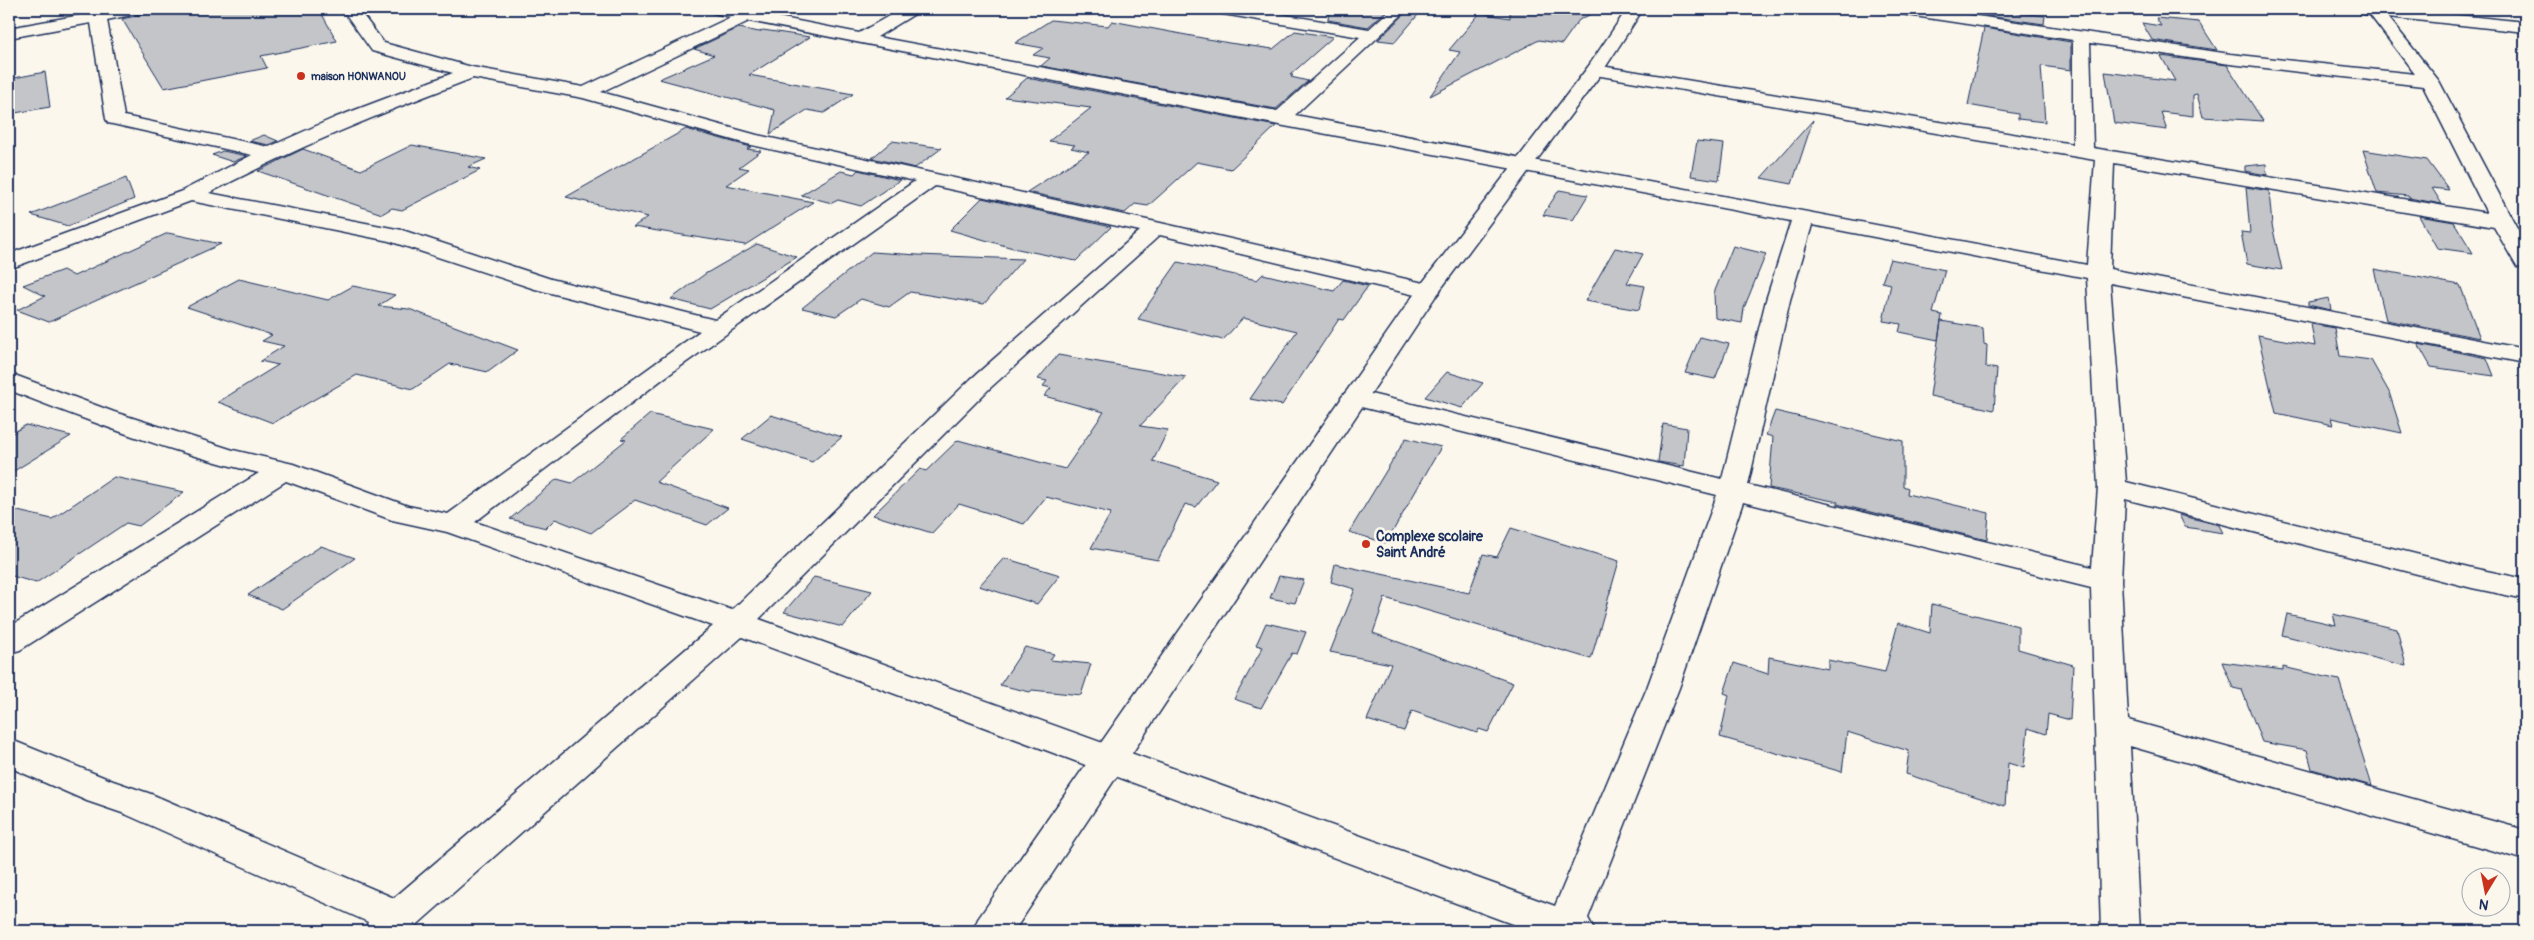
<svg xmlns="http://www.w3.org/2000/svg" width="2534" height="940" font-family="Pangolin,sans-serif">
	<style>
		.building { fill: #c3c5c9; stroke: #1b2f5e }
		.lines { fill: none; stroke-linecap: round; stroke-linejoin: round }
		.minor-casing { stroke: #1b2f5e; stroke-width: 3 }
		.tertiary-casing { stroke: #1b2f5e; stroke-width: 3 }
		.minor { fill: #fbf7ec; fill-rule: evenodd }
		.tertiary { fill: #fbf7ec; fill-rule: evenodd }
		.poi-dot { fill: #c8321e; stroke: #fbf7ec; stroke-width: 2 }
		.labels { text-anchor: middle; stroke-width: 5; stroke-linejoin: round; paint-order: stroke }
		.far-poi-label { font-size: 11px; font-weight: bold; fill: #1b2f5e; stroke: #fbf7ec; text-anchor: start }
		.poi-label { font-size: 14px; font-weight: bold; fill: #1b2f5e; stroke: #fbf7ec; text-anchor: start }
	</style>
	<rect width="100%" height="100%" fill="#fbf7ec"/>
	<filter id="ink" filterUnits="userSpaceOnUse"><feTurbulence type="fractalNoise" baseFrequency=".02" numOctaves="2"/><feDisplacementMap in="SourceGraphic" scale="10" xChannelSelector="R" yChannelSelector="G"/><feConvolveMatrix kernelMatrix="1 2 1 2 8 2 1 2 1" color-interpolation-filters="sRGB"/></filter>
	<g filter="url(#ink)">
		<path class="building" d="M149,9h170l18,32 -76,15 6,12 -103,20 -42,-69 23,-5z
			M1329,9h59l-20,18 -40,-7z
			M1410,9h13l-28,33 -17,-2z
			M1510,9h91l-22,11 -17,24 -23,-4 -109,56 30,-44 -11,-2 31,-37 30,5z
			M1988,9l57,7 -1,8 -57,-8z
			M2156,18l43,4 18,28 -65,-10 -10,-17 19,3z
			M1051,20l57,6 4,-5 117,22 44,6 22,-18 38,6 -43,38h3l-2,2 17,4 -32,28 -235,-43 9,-8 -17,-3 10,-7 -28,-5z
			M739,28l20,4 4,-2 47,7 -61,38 104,19 -29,19 -17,-3 -37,24 5,-24 -116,-31 55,-24 -20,-6z
			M1984,28l87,14v28l-30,-4 4,56 -27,-3v-5l-50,-9z
			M2161,56l66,9 36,56 -60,-4 -6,-23 -4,1v21l-32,-4 6,18 -53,-7 -9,-51 70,9z
			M45,72l5,35 -41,7v-35z
			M1027,78l249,48 -45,43 -34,-7 -49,44 -13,-2 -10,9 -98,-21 62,-40 -18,-4 4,-3 -26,-4 42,-33 -86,-11z
			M1813,120l-21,64 -31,-6z
			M686,129l65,18 -4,2 14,2 -22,16 10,2 -23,16 87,17 -68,43 -112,-18 15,-10 -82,-20z
			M264,135l14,6 -9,4 -20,-4z
			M892,141l50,7 -27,20 -43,-10z
			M1697,141l27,3 -5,36 -28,-4z
			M412,145l74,14 -18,8 12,3 -78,40 -10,-2 -10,6 -124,-43 45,-22 58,21z
			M2363,150l64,10 22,30 -17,-2 10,16 -33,-6 -1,-2 -31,-3z
			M223,151l24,5 -14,6 -21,-7z
			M2266,164l1,11 -22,-4v-5z
			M858,170l42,10 -39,26 -23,-6 -6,3 -31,-8 40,-24 13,3z
			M126,178l8,21 -66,27 -37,-11z
			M2246,187l23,4 3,34 10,45 -35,-6 -6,-32 9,1z
			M1559,190l29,5 -15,25 -30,-5z
			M982,198l129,29 -35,34 -63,-13 -63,-18z
			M2419,216l35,6 19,31 -36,-5z
			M168,233l53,11 -172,78 -32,-12 28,-14 -22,-11 40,-15 11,6z
			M757,244l40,13 -87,52 -39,-10 34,-25z
			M1733,246l33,8 -22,54 -2,15 -27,-5 -1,-25z
			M1615,248l28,6 -16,29 18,3 -6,24 -54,-9z
			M872,252l46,3 105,4 -39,45 -74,-12 -21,15 -28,-8 -25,17 -34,-8z
			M1890,259l55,11 -12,43 9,2 -4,25 -39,-8 2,-8 -18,-3 8,-37 -9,-2z
			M1178,262l79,18 6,-6 71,17 9,-11 25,6 -24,34 -5,-1 -57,86 -32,-6 47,-68 -54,-13 -20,22 -85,-21z
			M2374,269l86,16 20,53 -94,-18z
			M239,279l89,21 25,-14 42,9 -17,11 31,3 109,41 -30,22 -38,-8 -37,25 -56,-14 -84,48 -55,-21 60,-37 -18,-4 24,-15 -22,-5 10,-6 -85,-28z
			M2329,298l2,12 -23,-5v-3z
			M1941,321l42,7 1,16 3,1 -1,22 11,2 -3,41 -64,-14z
			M2311,324l24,4 5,28 31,4 18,32 13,41 -71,-15 2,7 -57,-12 -18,-78 57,11z
			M1700,337l29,7 -14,35 -30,-6z
			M2418,344l69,14 7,18 -63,-9z
			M1058,355l128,22 -46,49 28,4 -15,31 64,19 -21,27 -11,-3 -27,56 -67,-12 20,-35 -65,-16 -22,27 -65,-20 -27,29 -59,-18 47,-46 6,2 32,-31 107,29 39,-57 -60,-16 7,-8 -8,-2 4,-5 -9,-2z
			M1447,372l36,11 -21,25 -37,-11z
			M1775,411l128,30v45l5,2 -1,6 82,19 -2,27 -150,-36 1,-2 -69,-14 4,-51 -7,-2z
			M650,414l64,15 -58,53 72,26 -21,17 -72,-25 -44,33 -36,-14 -9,9 -36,-9 47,-40 15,4 54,-43 -5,-1z
			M771,415l71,22 -30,25 -70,-23z
			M1663,424l24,4 -3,38 -26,-4z
			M26,425l45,11 -62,38v-39z
			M1406,438l35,9 -55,96 -37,-11z
			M114,477l70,15 -45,34 -13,-3 -90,60 -27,-8v-66l43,10z
			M2179,515l40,10 4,8 -38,-6z
			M1511,528l108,33 -28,98 -206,-61 -12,35 140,50 -25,49 -9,-3 -2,4 -65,-22 -8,20 -37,-11 24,-56 -61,-12 25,-63 -24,-7 4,-18 134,29 14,-39 14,3z
			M321,546l34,12 -73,51 -34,-14z
			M1004,558l56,17 -23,29 -58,-18z
			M1279,576l25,4 -9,23 -25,-5z
			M814,577l58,14 -29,36 -59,-15z
			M1932,604l86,22v23l55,16 -3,55 -22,-6 -2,20 -18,-6 -4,40 -16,-5 -3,43 -99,-32 3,-23 -62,-19 -5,40 -122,-35 9,-42 -5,-2 10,-30 34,11 1,-17 59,12v-9l57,12 13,-49 32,10z
			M2287,614l49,11 -3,-11 64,15 9,37 -124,-31z
			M1266,623l40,9 -9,22 -5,-1 -31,55 -27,-9 29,-52 -7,-2z
			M1025,647l29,7 -4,6 41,4 -10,31 -49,-5 -2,2 -30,-7z
			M2222,662l61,8v-3l56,13 33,106 -60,-17 -5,-19 -45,-8 -20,-52 -9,-2z"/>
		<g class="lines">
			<g class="minor-casing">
				<path id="minor" d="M114,9h33l-2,3 -38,8 17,96 145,31 65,-29 119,-45 -81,-22 -30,-42h16l26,34 88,24 111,20 148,-70 -22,-5 -2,-3h30l122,24 42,-24h19l-2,3 -41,25 400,74 83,-74 -137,-23 -6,-2 -2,-3h35l119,20 22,-20h17l-113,106 792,150 8,-105 -500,-85 -6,-1 -3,-4 3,-4 6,-1 478,79v-104l-172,-26 -6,-2 -2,-3h38l299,45 185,20 -45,-59 -10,-2 -1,-4h40l126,13v10l-137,-15 51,64 86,162v26l-8,-2 -23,-40 -380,-64 -4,106 415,80v14l-415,-80 16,199 346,86 53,11v20l-53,-11 -347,-89 -4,82 7,139 397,110v30l-395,-114 10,185h-39l-10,-343 -348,-86 -64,186 -91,230 7,13h-64l-789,-294 -332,294h-46l4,-9 -243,-108 -38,-13 -78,-34v-28l104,42 38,13 243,104 319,-272 -266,-94 -55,-12 -106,-39 -266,169 -11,3v-26l250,-154c-86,-20 -168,-51 -250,-83v-17l105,39 119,38 60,14 115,42 40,8 252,-183 -165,-42 -146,-48 -198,-40 -182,68v-15l173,-63 70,-36 -144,-32 -2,-4 -15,-96 -82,15v-10zM749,21l530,104 512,96 -25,79 -44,179 -368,-89 -9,3 -4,5 4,5 372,92 -70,193 -92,218 -796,-287 230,-230 171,-154 268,63 8,-2 4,-5 -4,-5 -8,-2 -272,-62 -399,-87 -156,-43zM2090,43l140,21 193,22 64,127 -394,-65zM473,78l110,20 164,46 168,37 -200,139 -164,-41 -149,-49 -193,-37c88,-46 172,-80 264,-115zM935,186l205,45 -169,148 -239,231 -257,-88 189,-144zM1812,225l275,53 11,209 -6,80 -344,-82 42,-185z"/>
			</g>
			<g class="tertiary-casing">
				<path id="tertiary" d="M1627,9h16l-42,65 -164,220 -423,637h-41l5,-12 442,-633 168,-219z"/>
			</g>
			<use href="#minor" class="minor"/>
			<use href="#tertiary" class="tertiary"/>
		</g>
	</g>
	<g class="poi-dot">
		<circle cx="301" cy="76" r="5"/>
		<circle cx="1366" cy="544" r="5"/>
	</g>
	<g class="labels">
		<g class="far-poi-label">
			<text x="311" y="80">maison HONWANOU</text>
		</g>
		<g class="poi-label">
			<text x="1376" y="541">Complexe scolaire<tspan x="1376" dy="16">Saint André</tspan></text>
		</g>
	</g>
	<rect width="2534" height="940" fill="none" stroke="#fbf7ec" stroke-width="30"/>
	<rect x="15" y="15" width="2504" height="910" fill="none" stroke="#1b2f5e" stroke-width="2" filter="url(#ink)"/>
	<g transform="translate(2486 892) rotate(190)"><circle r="24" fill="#fbf7ec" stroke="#a1a7b3"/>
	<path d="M0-4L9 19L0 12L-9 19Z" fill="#c8321e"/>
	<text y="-8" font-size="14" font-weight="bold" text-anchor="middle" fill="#1b2f5e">N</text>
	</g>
</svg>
